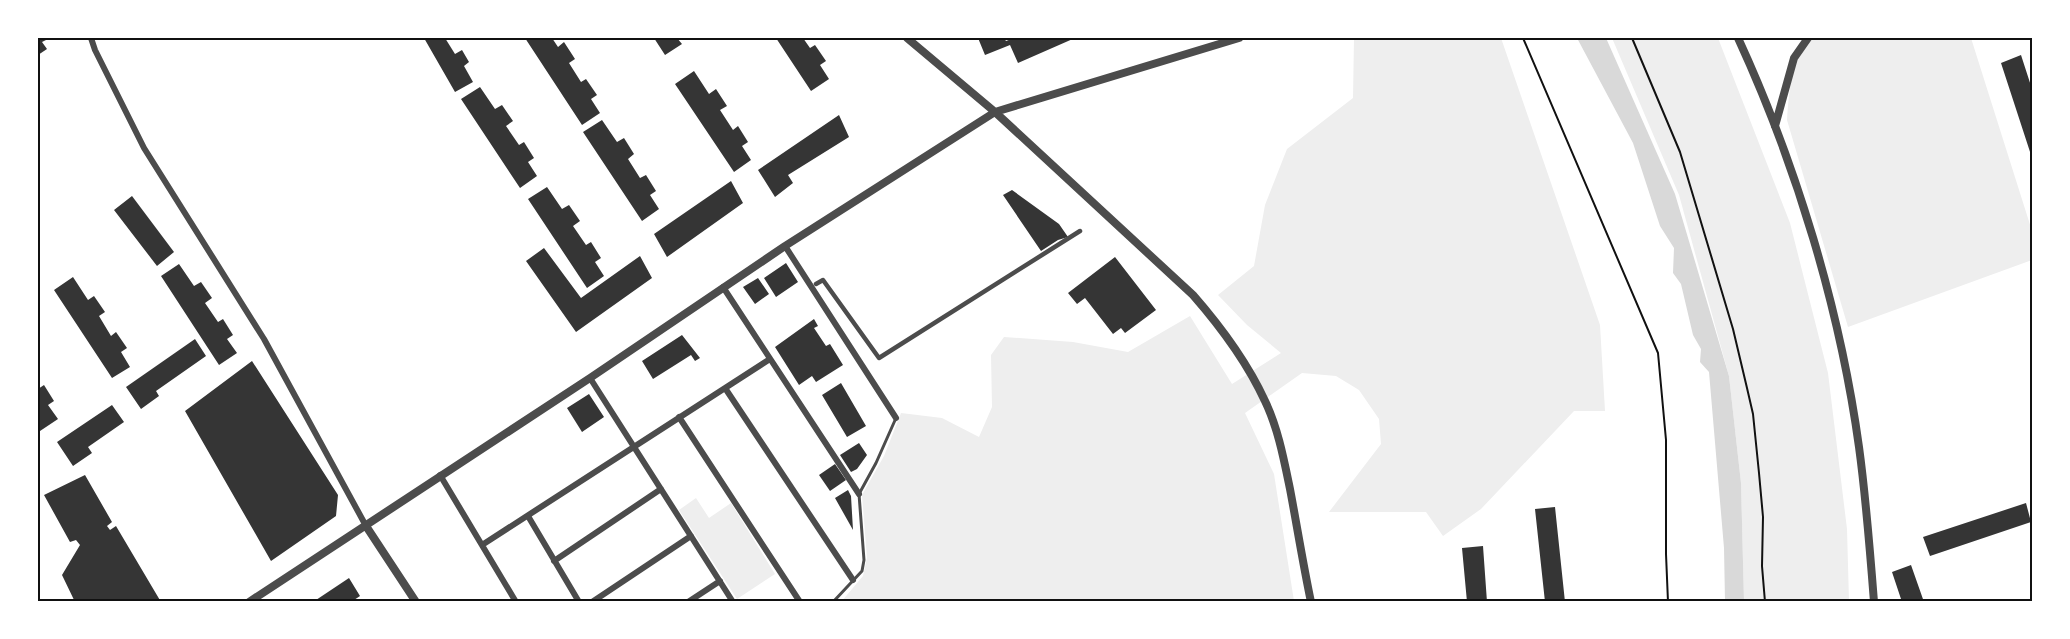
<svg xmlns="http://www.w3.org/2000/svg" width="2070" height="639" font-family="'Fira Sans',sans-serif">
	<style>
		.green { fill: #eee }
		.water { fill: #d9d9d9 }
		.building { fill: #353535 }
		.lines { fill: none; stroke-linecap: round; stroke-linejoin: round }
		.path { stroke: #111; stroke-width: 2 }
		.service { stroke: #4c4c4c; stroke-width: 3 }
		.pedestrian { stroke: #4c4c4c; stroke-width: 4.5 }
		.minor { stroke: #4c4c4c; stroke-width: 6 }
		.tertiary { stroke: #4c4c4c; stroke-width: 8 }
		.neatline { fill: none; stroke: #111; stroke-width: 2 }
	</style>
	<rect width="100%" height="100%" fill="#fff"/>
	<path class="green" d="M1354,38h147l99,287 5,86h-31l-93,98 -38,27 -17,-24h-97l52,-68 -2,-25 -20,-29 -23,-14 -34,-3 -57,40 29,61 20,127 -453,1 22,-26 4,-18 -5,-63 22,-39 17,-43 41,5 37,19 13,-30 -1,-52 13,-18 69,5 55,10 62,-36 42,68 49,-31 -34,-28 -29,-30 36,-29 11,-61 22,-56 66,-51z
		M1612,38h106l72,185 38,150 19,156 2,72h-105l-3,-118 -12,-107 -50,-181z
		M1808,38h163l61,193v29l-184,67 -61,-207c2,-28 4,-58 21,-82z
		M696,498l13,20 22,-15 44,71 -38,25 -58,-89z"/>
	<path class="water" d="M1577,38h29l69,156 54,182 12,107 3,118h-19l-1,-53 -15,-176 -9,-10 1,-13 -8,-14 -12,-51 -8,-11 1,-25 -14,-22 -27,-83z"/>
	<path class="building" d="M38,38h12l-8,4 5,7 -9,6z
		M424,38h21l10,16 7,-4 7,12 -5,4 9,16 -18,10z
		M525,38h27l6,9 6,-5 11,17 -6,4 12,19 5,-3 11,16 -6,4 9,14 -18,12z
		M654,38h23l5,6 -17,11z
		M776,38h27l7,10 5,-3 11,16 -6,4 9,14 -18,12z
		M978,38h26l2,3 8,-3h61l-57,25 -8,-18 -25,10z
		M2021,55l11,34v69l-31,-95z
		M694,71l15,23 7,-5 11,17 -7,4 13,20 5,-4 10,16 -6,4 9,14 -17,12 -59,-88z
		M480,87l15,22 7,-4 11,16 -7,5 13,19 5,-3 10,16 -6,4 9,14 -17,12 -59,-89z
		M839,115l10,22 -61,38 5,8 -18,14 -17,-27z
		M602,120l15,22 7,-4 10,16 -6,5 12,19 6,-3 10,16 -6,4 9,14 -17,12 -59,-89z
		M731,181l12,22 -76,54 -13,-23z
		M547,187l15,22 7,-4 11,16 -7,5 13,19 5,-3 10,16 -6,4 9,14 -17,12 -59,-89z
		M1012,190l47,34 9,13 -10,3 -17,11 -38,-56z
		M132,196l42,56 -17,14 -43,-56z
		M544,248l37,50 59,-42 12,22 -76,54 -50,-71z
		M1115,257l41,53 -31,23 -4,-5 -8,6 -28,-36 -8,6 -9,-11z
		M786,263l12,19 -22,15 -12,-19z
		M179,264l15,22 7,-4 11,16 -7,5 13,19 5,-3 10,16 -6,4 10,14 -18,12 -58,-89z
		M73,277l15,23 6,-4 11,16 -6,4 12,20 5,-4 11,16 -6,4 9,15 -18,11 -58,-88z
		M758,278l11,16 -14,10 -12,-17z
		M814,319l4,7 -4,2 12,18 4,-2 13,21 -27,17 -4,-6 -13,9 -24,-38z
		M682,335l18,23 -5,3 -4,-6 -38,24 -11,-18z
		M195,339l11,17 -50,35 3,5 -18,13 -15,-22z
		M252,361l86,134 -2,21 -65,45 -86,-150z
		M841,383l25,43 -19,11 -25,-42z
		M44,385l10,16 -6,4 10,14 -18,12 -2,-4v-38z
		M589,394l15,23 -22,15 -15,-24z
		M112,405l12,17 -36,25 4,6 -19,13 -16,-24z
		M859,443l8,12 -10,14 -6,3 -11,-17z
		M835,464l11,16 -16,11 -11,-16z
		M85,475l27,47 -5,4 3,4 6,-4 45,76h-86l-13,-27 18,-30 -4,-5 -6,2 -26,-47z
		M848,490l3,6 2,34 -18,-32z
		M2026,503l5,19 -101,34 -7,-19z
		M1555,507l10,95h-20l-10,-93z
		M1483,546l4,56h-20l-5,-54z
		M1911,565l13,37h-22l-10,-30z
		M349,578l11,18 -9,6h-38z"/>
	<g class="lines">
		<path class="path" d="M1523,38l135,315 8,87v114l2,48
			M1632,38l48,114 53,177 14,59 6,26 6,59 4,44 -1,49 3,36"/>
		<path class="service" d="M833,602l29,-31 2,-11 -5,-66 17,-31 20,-45"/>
		<path class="pedestrian" d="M816,284l7,-4 56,78 201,-127"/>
		<path class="minor" d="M91,38l4,12 49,98 120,191 102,187
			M785,246l111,172
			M723,287l136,207
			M590,378l143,224
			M725,388l128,192
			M679,417l121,185
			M440,475l76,127
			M528,516l51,86
			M482,545l288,-186
			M554,561l107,-72
			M592,602l99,-66
			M688,602l32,-21"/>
		<path class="tertiary" d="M907,38l88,74 198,183c28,32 54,67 72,106 13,27 19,59 25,88 7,37 13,75 21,113
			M1738,38c58,126 102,271 121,409 7,51 11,103 15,155
			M1775,126l19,-68 14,-20
			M366,526l50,76
			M249,602l341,-224 195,-132 210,-134 244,-74"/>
	</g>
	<rect width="2070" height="639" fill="none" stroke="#ffffff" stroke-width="78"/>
	<rect x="39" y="39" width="1992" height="561" class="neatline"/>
</svg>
